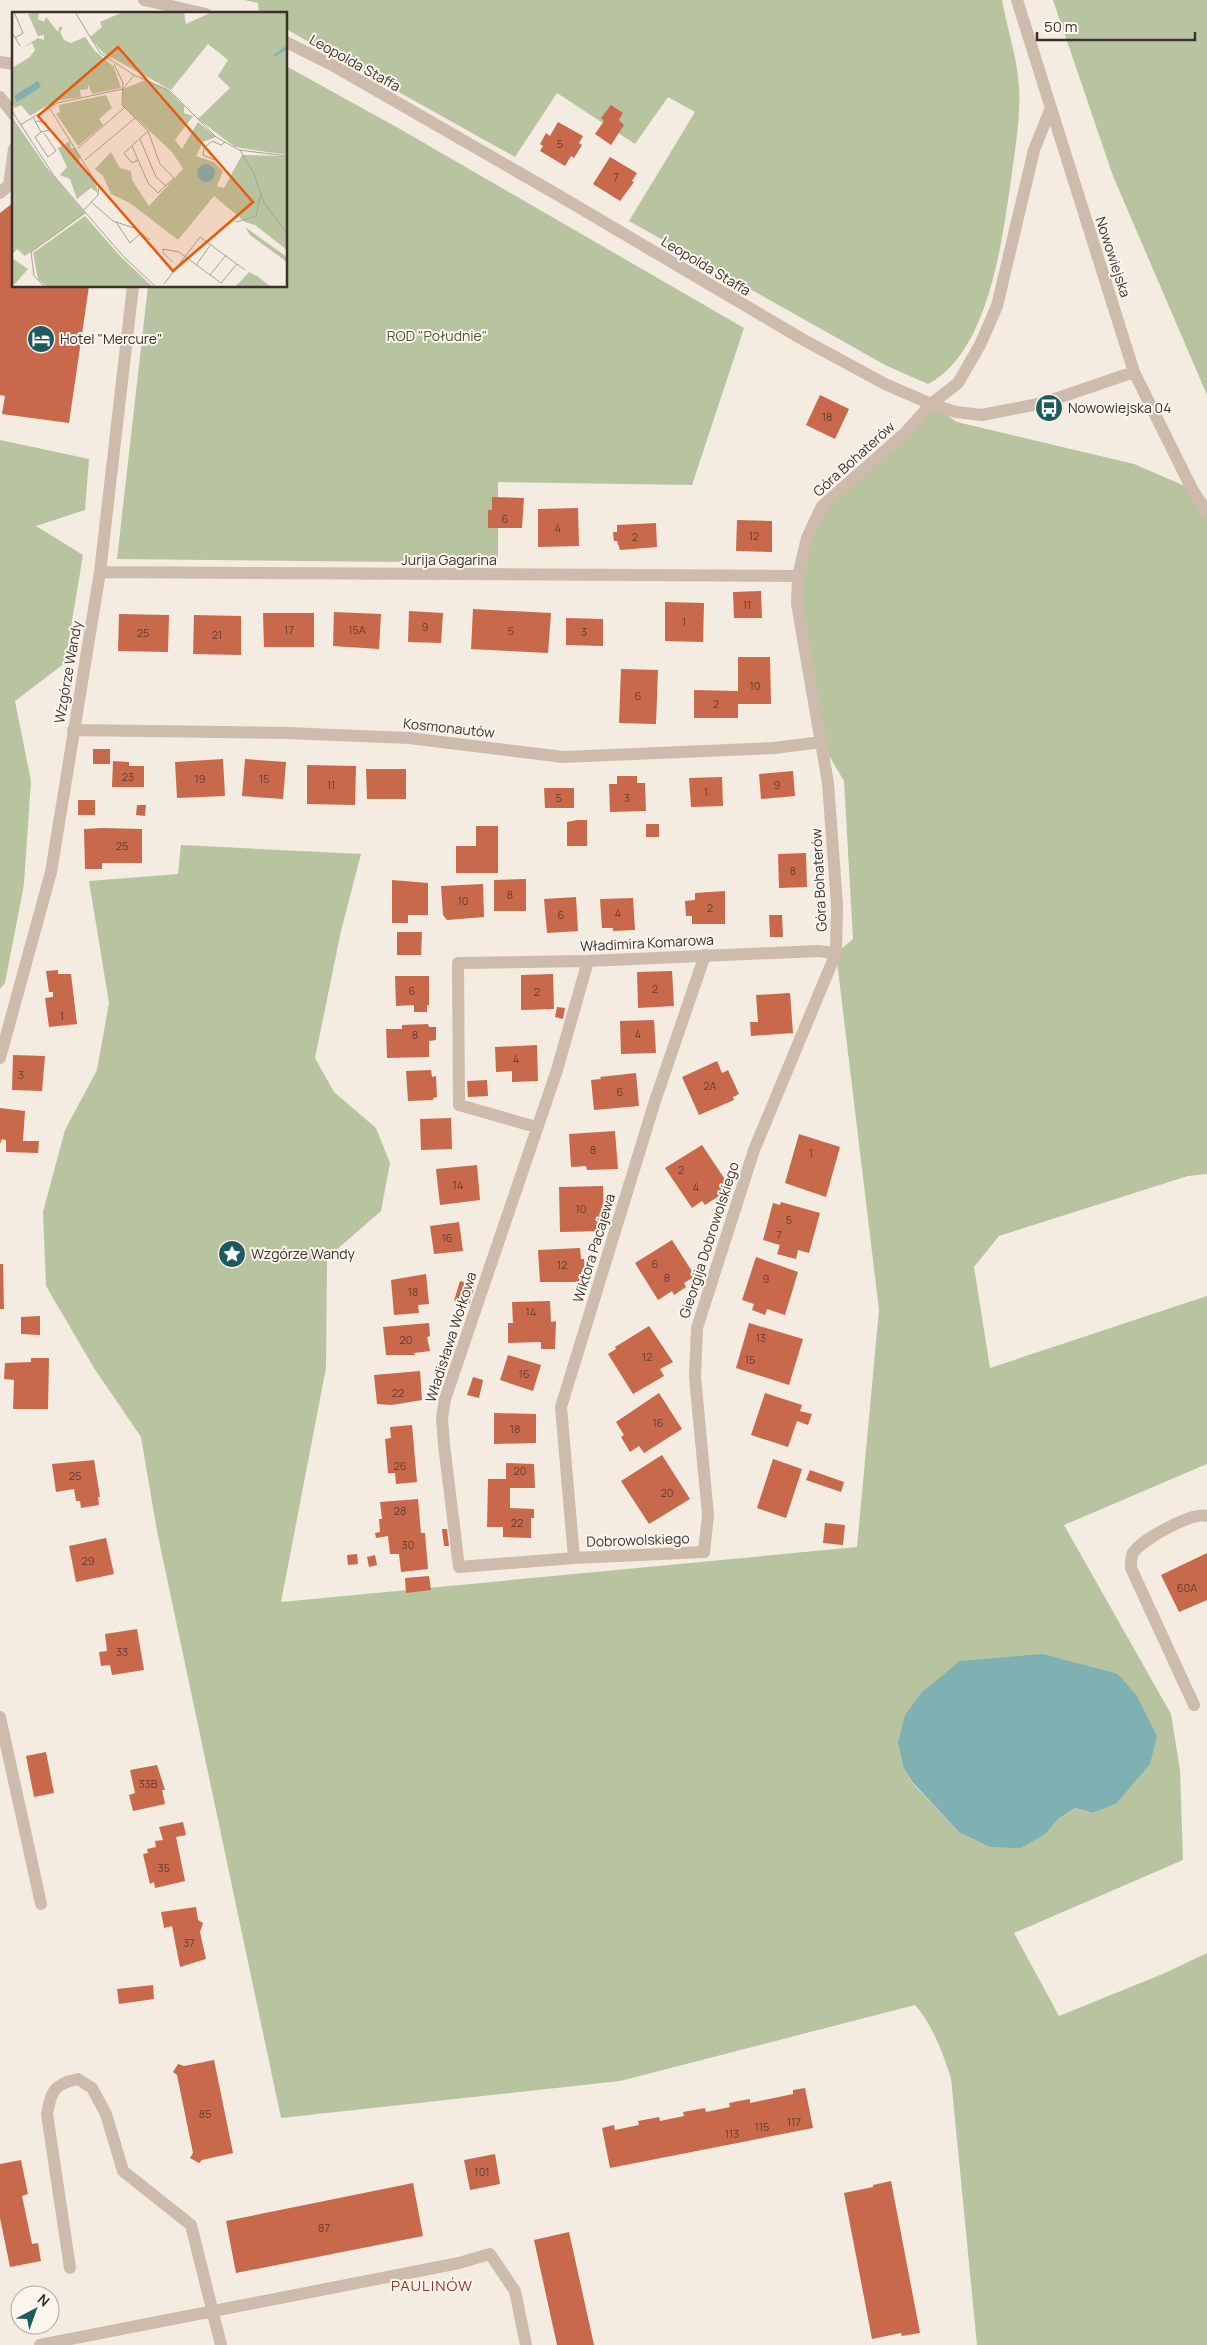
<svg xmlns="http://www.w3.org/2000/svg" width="1207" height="2345" font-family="Manrope,sans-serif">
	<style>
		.green { fill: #b8c4a0; fill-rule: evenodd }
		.water { fill: #7fb0b2 }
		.building { fill: #c8694b }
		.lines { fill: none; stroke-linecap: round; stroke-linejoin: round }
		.minor { stroke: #cdbbac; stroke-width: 12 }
		.labels { text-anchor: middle; stroke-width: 4; stroke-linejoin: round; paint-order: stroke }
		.number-label { font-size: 11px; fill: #5e3e33 }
		.street-label { font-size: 14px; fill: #3b302b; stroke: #fbf5ee }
		.park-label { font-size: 14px; fill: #4a5a2e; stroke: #fbf5ee }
		.poi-label { font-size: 14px; fill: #3b302b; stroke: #fbf5ee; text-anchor: start }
		.neighbourhood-label { font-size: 15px; letter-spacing: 1px; fill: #8c3b22; stroke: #fbf5ee }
		.inset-river { fill: none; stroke: #7fb0b2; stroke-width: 2.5 }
		.inset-road { fill: none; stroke: #aaa098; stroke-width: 1 }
		.view { fill: #e8590c; fill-opacity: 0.15; stroke: #e8590c; stroke-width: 2.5 }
		.inset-edge { fill: none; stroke: #3b302b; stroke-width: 2.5 }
	</style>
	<rect width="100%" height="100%" fill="#f4ebe1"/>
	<path class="green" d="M244,0h758c5,28 15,57 17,86 2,30 -4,63 -8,94 -9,61 -22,172 -83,204l-41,-18 -258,-145 66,-109 -27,-15 -33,47 -78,-51 -42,64 -229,-128v-15h-27l-1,-11z
		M1053,0h154v395l-94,-219z
		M286,66l114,63 344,199 -52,157 -194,-3v81l-381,-4 31,-273h138z
		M931,404l26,18 177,42 58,25 15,23v662l-19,2 -189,60 -25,31 16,101 217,-72v168l-143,61 107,189 9,56 3,90 -169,73 45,83 106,-43 42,-20v392h-230l-26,-267c-9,-27 -18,-52 -36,-73l-295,76 -339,37 -124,-587 -16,-94 -47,-69 -48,-82 -3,-74 22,-82 32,-60 12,-67 -20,-122 89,-7 3,-29 180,9 -20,77 -26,127 19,34 42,36 14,35 -9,48 -54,47 -1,110 -45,234 576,-55 22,-237 -43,-357 17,-14 -9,-158 -23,-39 -23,-166 16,-56zM904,1769l212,35 -23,9 -16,-5 -19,11 -99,13 -46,-48z
		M0,440l89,19 -4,51 -49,16 47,29 -18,108 -50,38 16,80 -7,103 -19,99 -5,6z"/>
	<path class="water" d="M1043,1654l75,20 19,22 20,40 -7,28 -34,40 -23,9 -17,-5 -18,11 -13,15 -24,14 -31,-1 -31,-15 -46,-49 -9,-14 -6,-27 7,-27 17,-23 38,-31z"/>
	<path class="building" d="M611,105l12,8 -4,7 5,5 -13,20 -16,-11 9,-13 -3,-3z
		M558,122l25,14 -4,7 3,2 -8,13 -3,-2 -6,10 -25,-15 3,-5 -3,-2 6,-11 4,3z
		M610,157l27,16 -5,8 2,1 -14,19 -27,-17z
		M14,202v84h75l-20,137 -67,-9 3,-18 -5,-1v-182z
		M820,395l29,14 -14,30 -29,-14z
		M492,497l32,1 -2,30h-34v-18h4z
		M578,508l1,38 -41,1v-38z
		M737,520l35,1v31l-36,-1z
		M656,523l1,24 -37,3 -3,-9h-3l-1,-9h4v-7z
		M761,591l1,27h-28l-1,-26z
		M665,602l39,1 -1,39 -38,-1z
		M473,609l78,4 -3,40 -77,-4z
		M409,611l34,2 -2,30 -33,-1z
		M334,612l47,2 -2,35 -46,-3z
		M263,613h51v34h-50z
		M119,614l50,1 -1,37 -50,-1z
		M194,615l47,1v39l-48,-1z
		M566,618l37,1v27l-37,-1z
		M738,657h32l1,47h-33v14h-44v-28l44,1z
		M621,669l37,1 -2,54 -37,-1z
		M93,749h17v15h-17z
		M223,759l2,37 -48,2 -2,-36z
		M245,759l41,3 -3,37 -41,-3z
		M113,761l16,1v4h15v21h-32z
		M307,765l49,1 -1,39 -48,-1z
		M366,769h40v30h-39z
		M793,771l2,25 -34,3 -2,-25z
		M617,776h20v7h8l1,28 -36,1 -1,-28h8z
		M722,777l1,29 -32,1 -2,-29z
		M544,788h30v20h-29z
		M78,800h17v15h-17z
		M137,805h9l-1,11 -9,-1z
		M577,820h10v26h-20v-24z
		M646,824h13v13h-13z
		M476,826h22v47h-42v-27h20z
		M102,828l40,1v34h-40v6h-17l-1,-40z
		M806,853l1,34 -28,1 -1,-34z
		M526,879v32h-32v-31z
		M392,880l36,3v32h-20v8h-16z
		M483,884l1,33 -37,3 -4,-5 -2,-29z
		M725,891v33h-33v-8h-6l-1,-15 10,-1v-7z
		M576,897l2,34 -31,2 -3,-34z
		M633,898l2,32 -22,1v-3h-11l-2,-29z
		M769,915h13l1,22h-13z
		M397,932h25l-1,23h-24z
		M58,970v4h13l6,50 -28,3 -4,-29 8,-1v-5h-4l-3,-21z
		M672,971l2,35 -36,2 -1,-36z
		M553,974l1,35 -33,1v-35z
		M395,976h34v29h-2v7h-13v-7l-18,1z
		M790,993l3,40 -42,3 -1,-14h8l-2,-27z
		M557,1007l8,1 -2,11 -8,-2z
		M654,1020l2,33 -35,1 -1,-33z
		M428,1024l1,3h7v13l-7,1v16l-42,1 -1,-29h16v-4z
		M537,1045l1,36 -26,1v-11l-16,1 -1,-25z
		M13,1055l32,1 -3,35 -30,-1z
		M717,1061l5,12 6,-3 11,24 -6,3 1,3 -35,15 -17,-38z
		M431,1070l1,7 4,-1 1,21 -4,1v2l-25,1 -2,-30z
		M636,1073l3,33 -45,4 -3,-30 10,-1 -1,-2z
		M487,1080l1,16 -20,1 -1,-16z
		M0,1108l25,3 -2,30h16l-1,12 -32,-1v-12l-4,-1 -2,5z
		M451,1118l1,31 -31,1 -1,-31z
		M615,1131l3,38 -31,1 -1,-4 -15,1 -2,-33z
		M799,1134l41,13 -14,50 -41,-14z
		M702,1145l26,39 -6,4 3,4 -20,13 -3,-4 -10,7 -27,-40z
		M477,1165l3,35 -40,5 -4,-36z
		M603,1186l1,45 -44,1 -1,-45z
		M781,1202l39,11 -11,40 -11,-3 -2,9 -19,-5 3,-9 -17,-5 10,-37 7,2z
		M459,1222l4,29 -29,3 -4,-28z
		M672,1240l23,36 -11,7 2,4 -12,8 -2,-4 -14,9 -23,-37z
		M580,1248l1,11h3l1,13h-4l1,10h-42l-2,-32z
		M756,1257l42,15 -13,43 -18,-6 -2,6 -13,-5 2,-6 -12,-4z
		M0,1264h3l1,45h-4z
		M426,1274l3,30 -11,1 1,8 -25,2 -3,-35z
		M460,1281l15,4 -6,20 -15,-4z
		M550,1301l1,21 5,-1 -1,28h-14v-7l-33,1v-20h5l-1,-21z
		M40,1316v19l-19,-1v-17z
		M429,1323l1,13 -3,1 3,14 -16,2 1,2h-29l-3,-28z
		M749,1323l54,16 -14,46 -53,-17z
		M649,1326l24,36 -13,7 4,7 -31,18 -25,-40 8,-5 -1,-2z
		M508,1355l33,10 -8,26 -33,-11z
		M31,1358h18l-1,51h-35l1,-29 -10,-1 1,-16 26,-1z
		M420,1371l2,29 -30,5 -15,-1 -3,-29z
		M473,1377l10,3 -4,18 -12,-3z
		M659,1393l23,36 -38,24 -5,-7 -9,6 -9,-15 3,-2 -8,-13z
		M765,1393l37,12 -2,6 12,3 -4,11 -11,-4 -9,26 -37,-12z
		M494,1413l42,1v29l-42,1z
		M412,1425l5,57 -21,2 -1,-11h-7l-3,-34 6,-1 -1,-11z
		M662,1455l28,44 -41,25 -28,-43z
		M773,1459l29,10 -16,49 -29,-10z
		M94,1460l6,37h-2l1,8 -18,3 -1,-7h-4l-2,-12 -18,3 -4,-28z
		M506,1463l28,1 1,24h-25v20l24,1v9h-3v20l-28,-1v-10h-16l1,-48h18z
		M810,1470l34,12 -3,10 -35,-12z
		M418,1499l3,34h4l3,36 -27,3 -2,-18h-9l-2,-18 -12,2 -1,-5 5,-1 -1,-13h3l-2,-17z
		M825,1523l20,2 -2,20 -20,-2z
		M442,1529h5l2,17h-5z
		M106,1538l8,36 -38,8 -7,-36z
		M1207,1553v47l-28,12 -18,-37z
		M357,1554l1,10 -10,1 -1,-10z
		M375,1555l2,10 -8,2 -2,-10z
		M429,1576l2,14 -25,3 -1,-15z
		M137,1629l7,41 -32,5 -2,-10 -9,1 -2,-14 8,-1 -2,-17z
		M46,1752l8,41 -20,4 -8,-41z
		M157,1765l8,25h-3l3,14 -32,7 -4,-16 6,-2 -5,-23z
		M183,1822l3,13 -10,2 9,44 -30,7 -1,-6 -4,2 -7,-30 5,-1 -1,-4 9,-2 -1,-6 8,-1 -4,-13z
		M196,1907l2,13 5,3 -3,9 6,27 -26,8 -8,-41 -8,2 -3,-16z
		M153,1985l1,14 -35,5 -2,-15z
		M214,2060l19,93 -31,7 -3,3 -9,-5 3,-5 -16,-78 -4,-3 5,-8 6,2z
		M805,2088l8,40 -203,40 -8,-40 12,-3 1,5 24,-5 -1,-4 21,-4 1,4 24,-5 -1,-4 22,-4 1,4 24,-5 -1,-4 10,-2 11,-2v4l43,-9v-4z
		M495,2154l5,30 -30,6 -6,-30z
		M21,2160l7,34 -6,2 10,48 6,-1 3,18 -31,6 -10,-49v-54z
		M891,2181l29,152 -18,3 -1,-3 -29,6 -28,-146 29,-6v-2z
		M413,2183l10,53 -187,37 -10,-52z
		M569,2232l25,113h-37l-23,-105z"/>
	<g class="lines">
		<path class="minor" d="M144,0l62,14
			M1017,0l117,372 58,117 15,23
			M286,42l48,24 224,129 244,144 83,45 46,20 25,8 26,3 61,-12 91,-31
			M0,62l14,2
			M0,97l14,18
			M0,193l9,-8 5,-36
			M100,572l698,4
			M73,730l213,3 123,5 154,19 211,-9 47,-6
			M588,961l-31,109 -112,329 -3,19 2,27 15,122 115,-9 130,-6 4,-37 -13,-138 2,-49 57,-178 82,-197 1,-48 -9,-122 -31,-179 1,-28 9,-38 15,-32 83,-73 26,-29 27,-21 22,-38 17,-39 37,-156 16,-40
			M0,1058l51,-186 49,-300 33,-286
			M536,1127l-77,-22 -1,-142 130,-2 230,-10 18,2
			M574,1558l-13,-151 94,-306 50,-146
			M1194,1705l-63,-137c0,-4 0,-11 2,-15 8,-13 60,-42 74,-37
			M0,1717l41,187
			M70,2268l-23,-154c4,-23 7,-30 31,-35l14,9 14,26 17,57 68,54 30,120
			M40,2345l419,-82 31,-9 25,37 11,54"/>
	</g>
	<defs>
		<g id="hotel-disc" transform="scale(1.4375)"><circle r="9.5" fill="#1f5a5e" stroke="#fbf5ee"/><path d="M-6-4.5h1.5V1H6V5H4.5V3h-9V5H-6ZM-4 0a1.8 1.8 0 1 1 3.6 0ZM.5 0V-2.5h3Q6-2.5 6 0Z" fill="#fff"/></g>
		<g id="bus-disc" transform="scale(1.4375)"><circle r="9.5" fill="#1f5a5e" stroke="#fbf5ee"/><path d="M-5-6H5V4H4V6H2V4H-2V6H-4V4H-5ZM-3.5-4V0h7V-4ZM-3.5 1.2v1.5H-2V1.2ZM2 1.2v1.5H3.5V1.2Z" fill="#fff"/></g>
		<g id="sight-disc" transform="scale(1.4375)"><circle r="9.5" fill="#1f5a5e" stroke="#fbf5ee"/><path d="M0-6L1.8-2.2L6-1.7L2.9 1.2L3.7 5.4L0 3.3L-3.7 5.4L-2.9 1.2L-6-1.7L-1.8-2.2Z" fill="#fff"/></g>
	</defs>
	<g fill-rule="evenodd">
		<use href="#hotel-disc" x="41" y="339"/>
		<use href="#bus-disc" x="1049" y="408"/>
		<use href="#sight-disc" x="232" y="1254"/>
	</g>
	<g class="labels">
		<g class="number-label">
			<text x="560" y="148">5</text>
			<text x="616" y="181">7</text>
			<text x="827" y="421">18</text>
			<text x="505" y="523">6</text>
			<text x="558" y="532">4</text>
			<text x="754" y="540">12</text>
			<text x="635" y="541">2</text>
			<text x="747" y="609">11</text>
			<text x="684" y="626">1</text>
			<text x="425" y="631">9</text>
			<text x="289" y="634">17</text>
			<text x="357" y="634">15A</text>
			<text x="511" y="635">5</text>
			<text x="584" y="636">3</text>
			<text x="143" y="637">25</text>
			<text x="217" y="639">21</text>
			<text x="755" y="690">10</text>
			<text x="638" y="700">6</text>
			<text x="716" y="708">2</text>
			<text x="128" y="781">23</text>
			<text x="200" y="783">19</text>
			<text x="264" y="783">15</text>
			<text x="331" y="789">11</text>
			<text x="777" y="789">9</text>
			<text x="706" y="796">1</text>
			<text x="559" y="802">5</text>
			<text x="627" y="802">3</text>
			<text x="122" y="850">25</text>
			<text x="793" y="875">8</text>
			<text x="510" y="899">8</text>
			<text x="463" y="905">10</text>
			<text x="710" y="912">2</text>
			<text x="618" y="917">4</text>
			<text x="561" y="919">6</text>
			<text x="655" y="993">2</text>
			<text x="412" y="995">6</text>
			<text x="537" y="996">2</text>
			<text x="62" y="1020">1</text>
			<text x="638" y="1038">4</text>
			<text x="415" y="1039">8</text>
			<text x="516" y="1063">4</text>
			<text x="21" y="1079">3</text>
			<text x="710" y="1090">2A</text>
			<text x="620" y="1096">6</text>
			<text x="593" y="1154">8</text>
			<text x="811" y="1157">1</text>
			<text x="681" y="1174">2</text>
			<text x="458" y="1189">14</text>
			<text x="696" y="1191">4</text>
			<text x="581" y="1213">10</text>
			<text x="789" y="1224">5</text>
			<text x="779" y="1239">7</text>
			<text x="447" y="1242">16</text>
			<text x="655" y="1268">6</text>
			<text x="562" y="1269">12</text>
			<text x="667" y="1282">8</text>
			<text x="766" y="1283">9</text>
			<text x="413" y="1296">18</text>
			<text x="531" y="1316">14</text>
			<text x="761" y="1342">13</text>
			<text x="406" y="1344">20</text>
			<text x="647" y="1361">12</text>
			<text x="750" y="1364">15</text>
			<text x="524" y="1378">16</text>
			<text x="398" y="1397">22</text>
			<text x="658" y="1427">16</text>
			<text x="515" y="1433">18</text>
			<text x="400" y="1470">26</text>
			<text x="520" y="1475">20</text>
			<text x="75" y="1480">25</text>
			<text x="667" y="1497">20</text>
			<text x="400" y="1515">28</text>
			<text x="517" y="1527">22</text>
			<text x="408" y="1549">30</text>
			<text x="88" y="1565">29</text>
			<text x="1187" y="1592">60A</text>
			<text x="122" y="1656">33</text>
			<text x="148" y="1788">33B</text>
			<text x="164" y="1872">35</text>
			<text x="189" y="1947">37</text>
			<text x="205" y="2118">85</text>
			<text x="794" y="2126">117</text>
			<text x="762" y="2131">115</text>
			<text x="732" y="2138">113</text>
			<text x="482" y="2176">101</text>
			<text x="324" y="2232">87</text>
		</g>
		<g class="street-label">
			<text transform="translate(355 63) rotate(29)" y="5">Leopolda Staffa</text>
			<text transform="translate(1113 257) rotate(72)" y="5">Nowowiejska</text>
			<text transform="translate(706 266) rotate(31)" y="5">Leopolda Staffa</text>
			<text transform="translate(854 459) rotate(-42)" y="5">Góra Bohaterów</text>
			<text x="449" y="565">Jurija Gagarina</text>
			<text transform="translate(68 672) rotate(-80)" y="5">Wzgórze Wandy</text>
			<text transform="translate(449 728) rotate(6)" y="5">Kosmonautów</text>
			<text transform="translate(819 880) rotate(-93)" y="5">Góra Bohaterów</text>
			<text transform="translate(647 943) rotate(-3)" y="5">Władimira Komarowa</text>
			<text transform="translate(709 1240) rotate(-72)" y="5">Gieorgija Dobrowolskiego</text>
			<text transform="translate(594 1248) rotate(-73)" y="5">Wiktora Pacajewa</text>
			<text transform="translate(451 1337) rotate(-72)" y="5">Władisława Wołkowa</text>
			<text transform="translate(638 1540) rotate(-2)" y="5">Dobrowolskiego</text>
		</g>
		<g class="park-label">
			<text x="437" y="341">ROD "Południe"</text>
		</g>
		<g class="poi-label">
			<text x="60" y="344">Hotel "Mercure"</text>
			<text x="1068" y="413">Nowowiejska 04</text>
			<text x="251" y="1259">Wzgórze Wandy</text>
		</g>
		<g class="neighbourhood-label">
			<text x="432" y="2291">PAULINÓW</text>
		</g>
	</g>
	<g transform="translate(12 12)">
		<rect width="275" height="275" fill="#f4ebe1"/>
		<path d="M27,0l-1,7 6,3 2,-5 12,15 1,-5h4l-3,5 4,8 7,3 14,-6 10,14 19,16 7,21 -29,6 -4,-10v5l-8,1 1,7 -26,4 -25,15 -9,-11 -6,3 -3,-5v-35l18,-11 5,-7 -3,-7 -10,5 16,-10 6,2v-5l-6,1 -10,-22zM111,0h61l2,12 26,-12h75v143l-52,-8 -37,-28 32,-31 -12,-12 10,-16 -20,-16 -37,46 -68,-37 -13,-16 12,-10 -2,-5zM133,68l21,8 18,18v7l9,3 -18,24 7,9 16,-27 18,15 -13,5 -7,14 18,6 9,9 -6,15 7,2 18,-33 45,1v94l-32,-25 -10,-3 -31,-26 -36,44 -48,-37 -19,-9 -8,-18 -8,-7 16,-17 9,16 11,3 1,9 17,26 34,-37 -11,-17 -50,-47 1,-16zM94,83l6,13 -13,11 4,6 -25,21 -22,-32 4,-2 -1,-7zM0,105l35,51 38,45 -60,43 -8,-7 -5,6zM58,129l1,7h4l5,8 -1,6 16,19 3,12 -7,-5 -14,11 -7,-20 -10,-4 7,-8 -9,-19zM73,204l36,41 32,30h-106l-9,-8 -5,-26zM233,215l42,30v5l-37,-27zM0,246l16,11 -16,18zM237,260l8,4 14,11h-36z" fill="#b8c4a0"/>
		<path d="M26,69l3,6 -24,15 -3,-6zM185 161a9 9 0 1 1 18 0a9 9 0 1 1-18 0Z" fill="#7fb0b2"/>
		<path class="inset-river" d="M262,44l13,-9"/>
		<path class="inset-road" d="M2,0l9,21 -8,5M63,0l25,41 34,22 36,16 46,46 23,13 48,6M0,20l8,14M102,52l9,19 -1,22 26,26 12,33 14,14 -16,15 -10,-10 -16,-37M37,95l50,80 -1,8 -15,16M0,99l42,65 69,80 33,31M21,105l8,15 8,-2 -3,-7 -10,-2M8,113l37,-22 66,-14 11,-14M29,120l-6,5 13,20 8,-6 -12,-18M128,127l16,38 10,9M66,136l46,-40M228,138l14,24 10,29 23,30M73,148l50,-42M126,148l-6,3 -8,-10 24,-22M203,148l-12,-5 1,-7 8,-7 9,4 4,-3M79,190l22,19 21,7 16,12M104,210l14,21 11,-10M224,210l20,-6 5,-23M161,250l-10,-9v-4l16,3 42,31 16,-19M184,253l15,-21M198,263l16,-20M152,272l36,-47 45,33M33,275l-11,-11 -3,-24 54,-39"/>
		<path class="view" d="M106,35l135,155 -80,69 -135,-155z"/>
		<rect width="275" height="275" class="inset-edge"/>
	</g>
	<g transform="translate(35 2310) rotate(41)"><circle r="24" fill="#fbf5ee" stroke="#aea6a0"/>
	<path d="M0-4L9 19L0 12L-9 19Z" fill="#1f5a5e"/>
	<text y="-8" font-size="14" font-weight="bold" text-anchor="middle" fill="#3b302b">N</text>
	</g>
	<path d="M1037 32v8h158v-8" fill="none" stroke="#3b302b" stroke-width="2.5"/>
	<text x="1044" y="32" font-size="15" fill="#3b302b" stroke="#fbf5ee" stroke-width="4" paint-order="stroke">50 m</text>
</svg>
